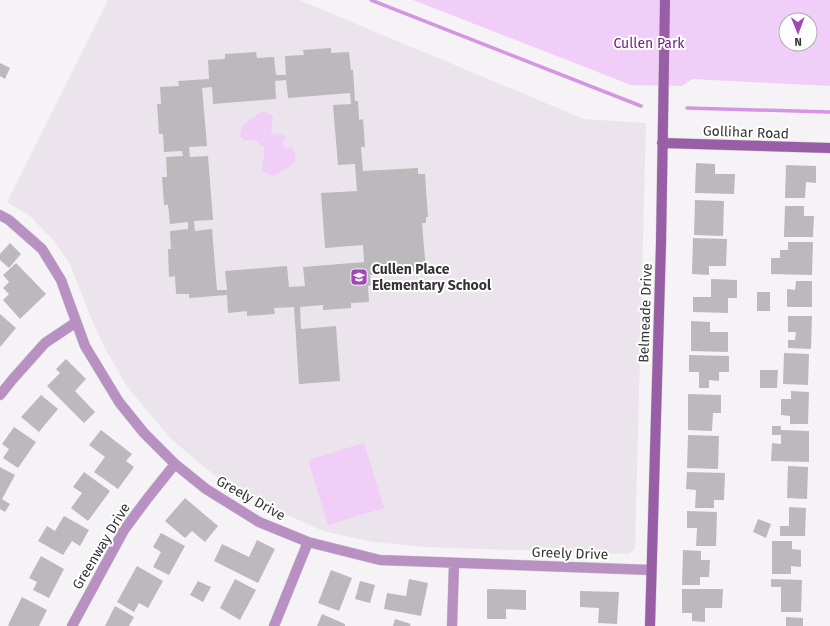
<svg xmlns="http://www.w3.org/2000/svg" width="830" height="626" font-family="'Fira Sans',sans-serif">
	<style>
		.built { fill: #ece4ed }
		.green { fill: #f0cef8; fill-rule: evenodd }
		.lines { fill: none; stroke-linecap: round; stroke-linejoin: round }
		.stream { stroke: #d496e2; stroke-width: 3.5 }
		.building { fill: #bbb9bb; fill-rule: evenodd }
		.street-casing { stroke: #d3d1d3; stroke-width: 11 }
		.secondary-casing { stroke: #d3d1d3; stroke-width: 11 }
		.street { stroke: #b890c1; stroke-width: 10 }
		.secondary { stroke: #985ea6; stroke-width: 10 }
		.labels { text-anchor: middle; stroke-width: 4; stroke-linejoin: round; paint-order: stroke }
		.park-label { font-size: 14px; fill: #6c237c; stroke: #fff }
		.street-label { font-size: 14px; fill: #363536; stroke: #fff }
		.poi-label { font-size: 14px; font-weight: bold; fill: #363536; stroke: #fff; text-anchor: start }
	</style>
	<rect width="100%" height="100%" fill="#f5f3f6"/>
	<path class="built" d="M108,0h191l285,119 62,4 -11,425 -6,6 -204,-7 -52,-5 -50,-11 -49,-22 -38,-19 -31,-22 -35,-30 -45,-54 -20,-36 -14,-30 -21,-54 -15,-22 -25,-26 -23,-14z"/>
	<path class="green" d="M413,0h417v86l-138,-7 -10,7 -51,-1zM786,20h24v24h-24z
		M262,111l10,4 1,4 -2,12 3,3 10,1 1,3 -3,6 4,4h6l3,5v9l-21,14 -11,-4c-3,-8 4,-18 0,-26h-2l-3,-5 -13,-1 -5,-4 2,-10z
		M364,443l20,65 -56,17 -20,-65z"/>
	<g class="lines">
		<path class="stream" d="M371,0l270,106
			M687,108l143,4"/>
	</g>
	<path class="building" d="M331,48v5l18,-1 2,18h2l2,31h3l1,19 4,-1 2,28h-4l2,24 55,-3v6h7l3,43h-2v6h-4l4,48 -56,4 1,10 -3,1 1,16 -18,1v5l-28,2v-5l-23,2 1,22 35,-3 4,55 -41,3 -5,-77 -20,1 1,6 -28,2v-5l-19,2 -1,-18 -38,3v-4h-13l-1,-18 -6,1 -1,-28h3l-1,-18 18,-2v-7l-18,2 -2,-19h-4l-2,-28h5l-1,-20 17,-1 -1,-5 -18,1 -1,-18h-4l-2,-30h4l-1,-17 19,-1 -1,-5 31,-2 -1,-19 17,-1v-5l31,-2 1,6 17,-1 2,18h10l-1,-19 19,-1 -1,-5zM286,80l2,18 62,-5 1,11 -18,1 5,60 17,-1 2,27 -36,2 4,55 38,-3 1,17 -61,5 2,19 -16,1 -2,-21 -62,5 2,19h-10l-5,-61 -17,2 -1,-10 19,-1 -5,-64 -18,1 -1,-10 18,-1 -5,-58 10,-1 1,17 63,-5 -1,-18z
		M0,63l10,5 -5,11 -5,-3z
		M696,163l19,1v10h20l-1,20 -39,-1z
		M786,165l30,1v17l-10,-1 -1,16h-20z
		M695,200l29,1 -1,35 -29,-1z
		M785,206h19v10h10l-1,21h-29z
		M693,238l34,1 -1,27h-17v9l-17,-1z
		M788,242h25l-1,33 -41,-1v-16h9v-8h8z
		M10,243l11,11 -12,14 -9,-8v-6z
		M16,263l30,31 -26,25 -17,-19 6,-6 -6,-6 6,-6 -6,-7z
		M711,279l26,1v18h-9v15l-35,-1v-15h18z
		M796,281h16v26h-25v-18l8,1z
		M757,292h13v19h-13z
		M0,314l16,14 -16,19z
		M788,316h24l-1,33 -23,-1v-8h7l1,-8h-8z
		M691,321l19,1v10h18v20l-37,-1z
		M784,353l25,1 -1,31 -25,-1z
		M689,355l40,1v16h-10v9l-10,-1v8h-10v-16h-10z
		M66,359l20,20 -11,12 20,21 -11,11 -37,-37 13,-13 -4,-4z
		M760,370h18l-1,18h-17z
		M791,391l18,1 -1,32h-18v-8l-9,-1v-16h10z
		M688,394l33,1v18h-8l-1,18 -24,-1z
		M41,395l17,14 -19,23 -18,-15z
		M772,426h9v4l28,1v31l-38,-1 1,-18 9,1v-9h-9z
		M14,427l22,15 -18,26 -15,-10 6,-9 -7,-5z
		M101,430l31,24 -6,7 8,6 -16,22 -24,-17 11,-15 -16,-12z
		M688,435l31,1 -1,33 -31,-1z
		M788,466l20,1 -1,32 -20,-1z
		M0,467l15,8 -13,24 8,5 -5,8 -5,-3z
		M84,472l26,19 -22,30 -17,-13 11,-15 -9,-6z
		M687,472l38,1 -1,27h-10v8h-19l1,-18 -10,-1z
		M185,498l33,28 -13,16 -13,-11 -7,7 -20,-17z
		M789,507l17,1 -1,28h-25v-10h9z
		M687,511l30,1 -1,34h-20l1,-18h-10z
		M64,516l25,14 -9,16 -8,-5 -9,14 -25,-14 9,-15 8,5z
		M758,519l13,5 -5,14 -13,-6z
		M161,533l24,13 -16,29 -16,-8 8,-15 -8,-5z
		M257,540l18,9 -17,34 -44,-22 8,-17 27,13z
		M772,541h20v8l9,1v17l-10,-1v8h-19z
		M683,550l18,1v9h9l-1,17h-9v8h-18z
		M41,556l23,13 -15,29 -16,-8 4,-8 -8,-4z
		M137,566l26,15 -15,27 -9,-5 -5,9 -17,-10z
		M331,570l21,8 -13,33 -21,-8z
		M235,579l21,11 -16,30 -20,-12z
		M409,579l19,4 -7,33 -37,-7 3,-16 19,3z
		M771,579l31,1 -1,32h-20v-25h-10z
		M198,581l13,6 -8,15 -13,-7z
		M360,581l15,4 -5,18 -15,-4z
		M487,589l39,1v20l-20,-1v10h-19z
		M682,589h41l-1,19h-17v14l-13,-1v-8h-10z
		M580,591l39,1 -2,32 -19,-1 1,-15 -19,-1z
		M22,597l25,13 -8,16h-29l-2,-1z
		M115,606l19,11 -5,9h-24z
		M322,614l23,10v2h-28z
		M786,617l17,1v8h-17z
		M395,619l16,5 -1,2h-17z"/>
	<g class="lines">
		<g class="street-casing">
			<path id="street" d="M0,215l9,5 33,29 19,31 24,66 34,56 25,31 31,31 31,25 53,33 49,20 72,18 271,10
				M0,395l12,-15 33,-37 30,-20
				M72,626l52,-96 23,-31 28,-35
				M274,626l34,-84
				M452,626l2,-62"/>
		</g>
		<g class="secondary-casing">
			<path id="secondary" d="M662,143l168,5
				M650,626l11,-383 4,-243"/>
		</g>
		<use href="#street" class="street"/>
		<use href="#secondary" class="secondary"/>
	</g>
	<defs>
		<g id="school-square" transform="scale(0.9)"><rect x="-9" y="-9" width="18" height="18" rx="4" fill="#a048b4" stroke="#fff"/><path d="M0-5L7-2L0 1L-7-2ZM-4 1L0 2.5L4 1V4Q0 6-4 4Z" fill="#fff"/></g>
	</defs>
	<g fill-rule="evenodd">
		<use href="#school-square" x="359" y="277"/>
	</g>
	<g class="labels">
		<g class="park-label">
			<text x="649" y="48">Cullen Park</text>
		</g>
		<g class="street-label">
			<text transform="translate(746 132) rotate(2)" y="5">Gollihar Road</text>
			<text transform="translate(645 313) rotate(-88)" y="5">Belmeade Drive</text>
			<text transform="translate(251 498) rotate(29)" y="5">Greely Drive</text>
			<text transform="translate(101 546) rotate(-59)" y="5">Greenway Drive</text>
			<text transform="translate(570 553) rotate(2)" y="5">Greely Drive</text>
		</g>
		<g class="poi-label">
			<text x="372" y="274">Cullen Place<tspan x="372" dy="16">Elementary School</tspan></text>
		</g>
	</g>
	<g transform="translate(798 32) rotate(179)"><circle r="19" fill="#ffffff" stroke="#afaeaf"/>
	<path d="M0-3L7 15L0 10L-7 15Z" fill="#a048b4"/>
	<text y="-6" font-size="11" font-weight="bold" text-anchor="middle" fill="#363536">N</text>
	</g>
</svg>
